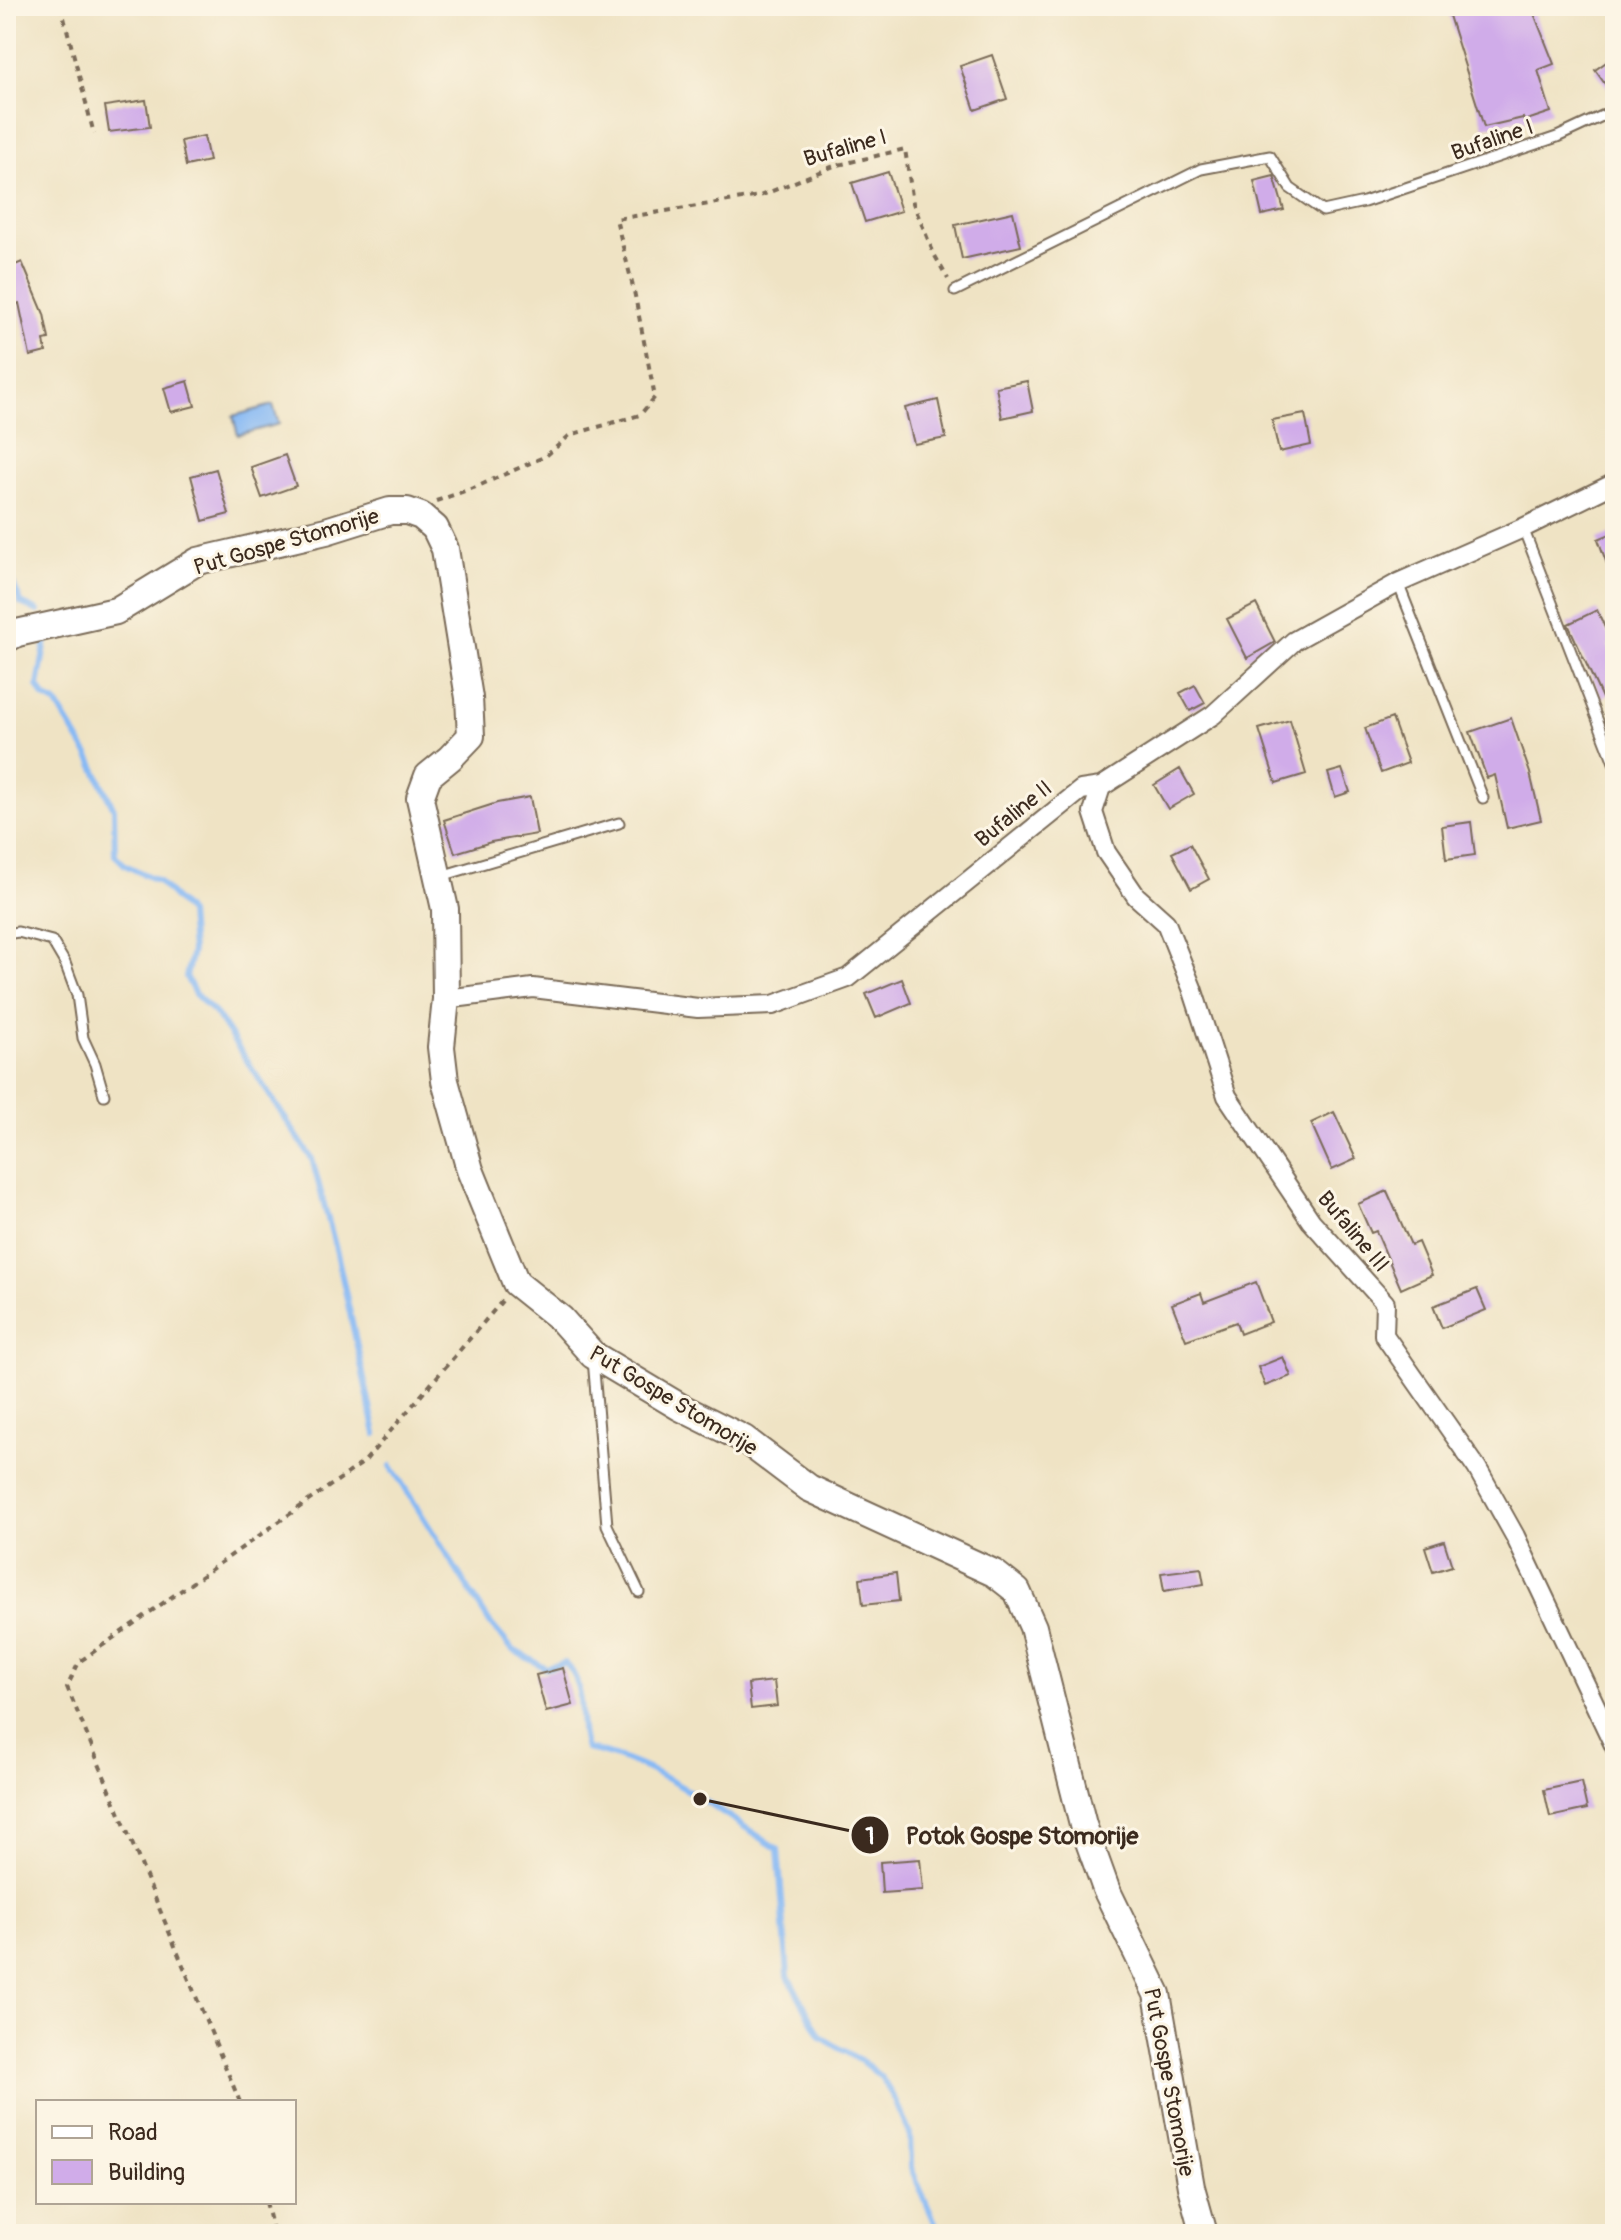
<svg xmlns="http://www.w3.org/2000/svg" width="1621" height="2240" font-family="Pangolin,sans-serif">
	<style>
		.water { fill: #87b9f4; stroke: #617289; stroke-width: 2 }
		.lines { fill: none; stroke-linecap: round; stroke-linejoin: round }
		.stream { stroke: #87b9f4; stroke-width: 6 }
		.building { fill: #d0ace9 }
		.lane-casing { stroke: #7a6b58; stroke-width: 13 }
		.street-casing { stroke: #7a6b58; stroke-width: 22 }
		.secondary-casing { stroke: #7a6b58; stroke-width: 30 }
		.path { stroke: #7a6b58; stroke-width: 4; stroke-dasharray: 6 6; stroke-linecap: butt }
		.lane { stroke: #fff; stroke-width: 9 }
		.street { stroke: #fff; stroke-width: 18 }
		.secondary { stroke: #fff; stroke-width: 26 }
		.labels { text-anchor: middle; stroke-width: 6; stroke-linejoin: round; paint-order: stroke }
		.street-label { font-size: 22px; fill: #3b2a1e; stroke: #fcf5e5 }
		.leader { fill: none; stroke: #3b2a1e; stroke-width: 3 }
		.callout-dot { fill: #3b2a1e; stroke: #fcf5e5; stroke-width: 3 }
		.mark-label { font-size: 24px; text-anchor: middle; font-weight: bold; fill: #fff }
		.callout-label { font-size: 24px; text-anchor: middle; font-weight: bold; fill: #3b2a1e; stroke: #fcf5e5; stroke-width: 6; stroke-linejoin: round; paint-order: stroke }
	</style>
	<rect width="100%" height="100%" fill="#fcf5e5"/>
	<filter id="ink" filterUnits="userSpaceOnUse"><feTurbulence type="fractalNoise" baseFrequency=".0125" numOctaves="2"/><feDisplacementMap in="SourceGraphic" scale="16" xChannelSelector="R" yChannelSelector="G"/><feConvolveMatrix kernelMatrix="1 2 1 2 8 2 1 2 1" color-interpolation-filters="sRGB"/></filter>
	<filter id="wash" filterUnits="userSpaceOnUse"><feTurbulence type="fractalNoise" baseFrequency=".006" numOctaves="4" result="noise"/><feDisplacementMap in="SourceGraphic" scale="32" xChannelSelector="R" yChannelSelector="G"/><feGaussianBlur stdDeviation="1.8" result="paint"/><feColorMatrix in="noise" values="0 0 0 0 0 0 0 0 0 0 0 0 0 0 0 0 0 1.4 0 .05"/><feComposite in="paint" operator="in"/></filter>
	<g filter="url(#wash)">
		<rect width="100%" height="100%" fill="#efe3c4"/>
		<path class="water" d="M273,405l6,19 -41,11 -5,-19z"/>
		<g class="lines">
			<path class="stream" d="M6,567l15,36 17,8
				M46,640l-8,46 6,11 12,6 35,57 23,49 1,46 10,10 33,16 31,32 3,38 -6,26 9,17 21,20 96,145 25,94 39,181
				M391,1466l99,157 23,27 33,18 19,-5c23,20 11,60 21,86 71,13 133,62 192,100l10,127 33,61 40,24 20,16 14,23 15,34 1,34 29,66"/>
		</g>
		<g id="blocks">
			<path class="building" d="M1446,6h85l23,58 -16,6 13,42 -27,9 -1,-3 -39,9z
				M992,55l15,44 -32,11 -15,-44z
				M1615,56v42l-20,-28z
				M146,100l4,27 -41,5 -4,-26z
				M204,136l5,25 -23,5 -5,-25z
				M888,172l13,39 -36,11 -13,-39z
				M1274,176l10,34 -22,5 -8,-34z
				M1013,212l8,34 -59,13 -7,-34z
				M22,262l22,52 5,25 -5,1 2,12 -16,4 -11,-53 -13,5v-39z
				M188,381l7,25 -24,6 -7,-24z
				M1027,381l6,30 -31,7 -6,-31z
				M938,400l8,38 -32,6 -9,-36z
				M1305,414l6,31 -32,7 -7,-32z
				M285,455l11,31 -34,12 -11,-31z
				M216,469l13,45 -26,7 -12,-45z
				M1615,532v49h-2l-15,-42z
				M1256,604l19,38 -28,16 -20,-39z
				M1597,610l15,33 -4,2 7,15v31l-13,7 -34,-74z
				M1195,685l10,18 -15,8 -10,-18z
				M1392,718l16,45 -27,10 -16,-45z
				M1511,718l19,55 11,47 -34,8 -12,-53 -8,3 -17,-46z
				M1290,720l16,54 -30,9 -17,-54z
				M1180,769l14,25 -26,15 -14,-24z
				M1342,769l8,23 -15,5 -7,-24z
				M530,797l7,37 -46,8 -36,11 -11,-33 53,-17z
				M1471,822l4,33 -29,4 -4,-33z
				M1190,844l19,35 -18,10 -19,-36z
				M902,979l9,24 -35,15 -10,-24z
				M1334,1112l22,47 -24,11 -21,-47z
				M1387,1191l24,54 7,-3 14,33 -31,14 -25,-58 -5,2 -13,-29z
				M1256,1282l15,40 -31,12 -4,-12 -50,18 -14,-36 29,-11 3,9z
				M1477,1289l9,21 -44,18 -9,-22z
				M1283,1357l8,19 -26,10 -7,-19z
				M1444,1541l8,25 -19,6 -8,-25z
				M1201,1568l3,16 -40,7 -3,-18z
				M896,1573l3,28 -36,4 -3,-27z
				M563,1668l10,37 -27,7 -10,-37z
				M774,1681l3,25 -26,3 -3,-25z
				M1581,1782l6,27 -37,8 -6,-27z
				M920,1859l3,31 -41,3 -2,-31z"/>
		</g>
	</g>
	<g filter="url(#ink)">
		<use href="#blocks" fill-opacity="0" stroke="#7a6b58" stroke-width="2"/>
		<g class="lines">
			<g class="lane-casing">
				<path id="lane" d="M955,291l246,-122 69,-13 20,32 33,23 41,-9 193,-65 58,-27
					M1523,528l92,237
					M1398,583l85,215
					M441,876l178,-53
					M6,934l12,-2 34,9 13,22 12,32 6,43 12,26 9,31
					M593,1359l14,166 32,67"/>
			</g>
			<g class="street-casing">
				<path id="street" d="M1101,787l-8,25 13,40 30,44 30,27 26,65 35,108 84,125 74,82 -1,32 93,133 38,68 100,211
					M446,999l87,-11 165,20 75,-3 75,-27 233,-188 20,-3 112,-72 81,-74 104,-58 125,-55 92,-45"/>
			</g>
			<g class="secondary-casing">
				<path id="secondary" d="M6,639l11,-6 99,-22 82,-50 128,-30 64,-20h17l14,5 14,12 10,21 24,149 2,38 -21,22 -22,18 -8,22 25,111 1,90 -5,48 4,34 25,89 46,113 45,36 32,36 87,52 64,32 65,49 185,85 23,18 16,36 50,198 23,64 51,105 34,193 13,47"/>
			</g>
			<path class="path" d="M61,6l33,128
				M436,501l40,-14 70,-31 24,-21 70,-20 15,-18 -21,-106 -18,-72 144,-23 74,-30 71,-17 8,54 21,51 14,25
				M240,2102l-173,-415 12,-25 285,-200 138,-161
				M266,2202l8,32"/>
			<use href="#lane" class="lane"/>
			<use href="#street" class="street"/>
			<use href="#secondary" class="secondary"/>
		</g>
	</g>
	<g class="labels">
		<g class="street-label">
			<text transform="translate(1492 139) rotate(-19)" y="8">Bufaline I</text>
			<text transform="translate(845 147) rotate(-16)" y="8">Bufaline I</text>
			<text transform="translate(286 541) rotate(-16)" y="8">Put Gospe Stomorije</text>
			<text transform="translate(1013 813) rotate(-39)" y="8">Bufaline II</text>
			<text transform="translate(1354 1231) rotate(50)" y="8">Bufaline III</text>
			<text transform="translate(674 1400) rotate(31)" y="8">Put Gospe Stomorije</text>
			<text transform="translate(1170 2082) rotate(79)" y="8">Put Gospe Stomorije</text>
		</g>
	</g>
	<path class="leader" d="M700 1799L870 1835"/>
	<g class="callout-dot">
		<circle cx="700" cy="1799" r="8"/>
		<circle cx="870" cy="1835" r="20"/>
	</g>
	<g class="mark-label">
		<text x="870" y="1844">1</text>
	</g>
	<g class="callout-label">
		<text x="1022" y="1844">Potok Gospe Stomorije</text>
	</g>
	<rect width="1621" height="2240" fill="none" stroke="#fcf5e5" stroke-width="32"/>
	<rect x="36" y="2100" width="260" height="104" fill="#fcf5e5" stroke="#afa495" stroke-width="2"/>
	<rect x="52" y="2126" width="40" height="12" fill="#ffffff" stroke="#afa495" stroke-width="2"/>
	<text x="108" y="2140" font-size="24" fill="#3b2a1e">Road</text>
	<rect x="52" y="2160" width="40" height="24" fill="#d0ace9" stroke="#afa495" stroke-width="2"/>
	<text x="108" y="2180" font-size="24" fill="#3b2a1e">Building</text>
</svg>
